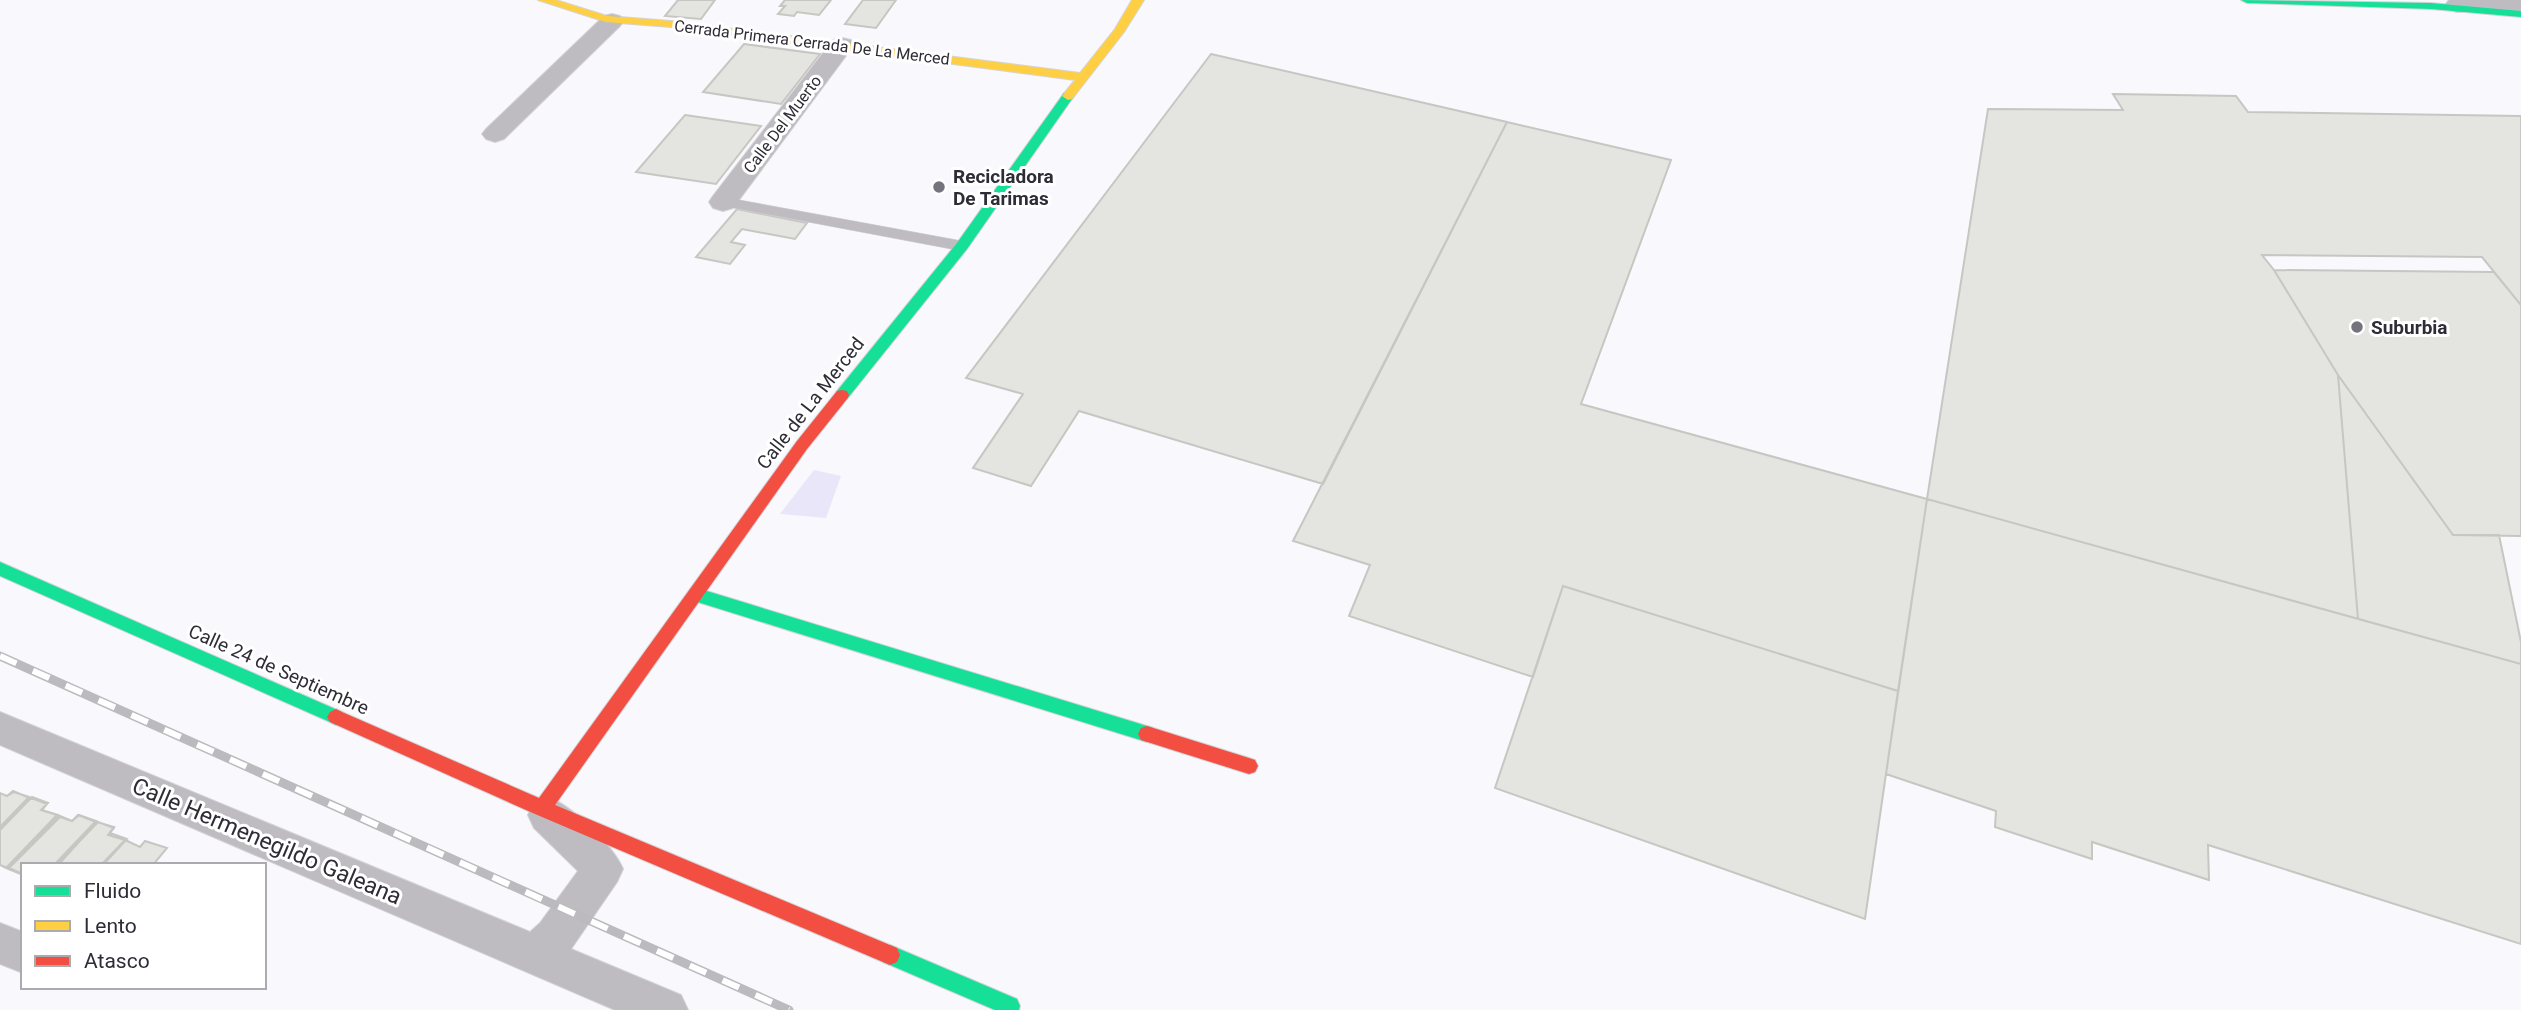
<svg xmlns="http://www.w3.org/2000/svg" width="2521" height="1010" font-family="Roboto,sans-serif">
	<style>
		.green { fill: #eae6f9 }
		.building { fill: #e4e4e0; stroke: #c6c6c2; stroke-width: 2 }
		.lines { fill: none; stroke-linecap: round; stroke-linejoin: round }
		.lane-casing { stroke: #d4d4d8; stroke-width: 1 }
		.street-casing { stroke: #d4d4d8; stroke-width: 2 }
		.fast-casing { stroke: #d4d4d8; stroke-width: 2 }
		.slow-casing { stroke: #d4d4d8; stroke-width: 2 }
		.jam-casing { stroke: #d4d4d8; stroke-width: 2 }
		.lane { fill: #bebcc1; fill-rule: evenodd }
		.street { fill: #bebcc1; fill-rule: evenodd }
		.fast { fill: #16e098; fill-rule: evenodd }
		.slow { fill: #ffcf43; fill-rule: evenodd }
		.jam { fill: #f24e42; fill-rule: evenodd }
		.rail-casing { stroke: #bbbabe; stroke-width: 9 }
		.rail { stroke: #fff; stroke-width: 6; stroke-dasharray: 18; stroke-linecap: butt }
		.poi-dot { fill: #75737c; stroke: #fff; stroke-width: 2.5 }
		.labels { text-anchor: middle; stroke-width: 6; stroke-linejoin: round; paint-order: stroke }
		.far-street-label { font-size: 16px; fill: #2e2c37; stroke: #fff }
		.poi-label { font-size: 19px; font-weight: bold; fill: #2e2c37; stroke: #fff; text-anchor: start }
		.street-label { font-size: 19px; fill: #2e2c37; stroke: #fff }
		.near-street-label { font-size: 23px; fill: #2e2c37; stroke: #fff }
	</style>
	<rect width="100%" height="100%" fill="#f9f8fc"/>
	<path class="green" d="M814,470l27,6 -15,42 -46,-4z"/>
	<path class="building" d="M678,0h37l-14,19 -36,-3z
		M785,0h46l-12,15 -22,-3 -3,4 -16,-2 7,-8h-5z
		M863,0h33l-20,28 -31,-4z
		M744,44l76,10 -39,50 -78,-12z
		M1211,54l296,68 -184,362 -244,-73 -48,75 -58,-18 50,-74 -57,-16z
		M2113,94l123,2 12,16 273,4v189l-39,-48 -220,-2 12,15 64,105 20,244 -431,-120 61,-390 135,1z
		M685,115l76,11 -45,58 -80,-12z
		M1507,122l164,38 -90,244 346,95 -29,192 -335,-105 -30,91 -184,-61 21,-51 -77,-24z
		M737,209l70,14 -12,16 -53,-10 -11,13 14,3 -15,19 -34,-7z
		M2274,270l220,2 27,33v231l-68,-1 -115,-160z
		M2338,375l115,160h46l22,107v22l-163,-45z
		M1927,499l594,165v280l-313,-99 1,35 -117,-38v17l-97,-32 1,-16 -110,-37z
		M1563,586l335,105 -33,228 -370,-131z
		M13,791l17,7 -30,29v-34l7,3z
		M14,792l15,5 -29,30v-34l7,3z
		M29,797l18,7 -5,6 16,5 -51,53 -7,-3v-38z
		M32,797l16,6 -7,7 16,5 -51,53 -6,-3v-35z
		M78,815l18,7 -41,43h-32v10l-15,-6 52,-53 12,5z
		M79,815l17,6 -42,44h-31v9l-14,-6 51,-51 12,4z
		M97,822l17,5 -6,8 17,5 -24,25h-43z
		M98,822l16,6 -4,5 17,6 -24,26h-46z
		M125,840l15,7 5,-6 22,7 -14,17h-51z"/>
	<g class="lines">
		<g class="lane-casing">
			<path id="lane" d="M723,197l239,44 7,5 -7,5 -244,-46 -2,-3 2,-3z"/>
		</g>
		<g class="street-casing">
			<path id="street" d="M2449,0h72v11l-64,1 -8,-2 -4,-5z
				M612,14l8,2 4,5 -4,5 -116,113 -9,3 -9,-3 -4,-5 4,-5 118,-113z
				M842,38l9,2 3,5 -121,163 -10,3 -10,-3 -4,-6 4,-6 120,-156z
				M0,712l530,220 10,-9 38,-52 -44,-43 -6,-13 6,-13 14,-5c24,9 65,48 75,72l-6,13 -46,67 110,46 7,15h-73l-615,-265z
				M0,923l23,9v41l-23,-9z"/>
		</g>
		<g class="fast-casing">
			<path id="fast" d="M2241,0l190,3 90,8v6l-90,-8 -184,-6z
				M1068,92l6,4 -107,153 -120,150h-10l-2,-4 2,-4 120,-148 107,-150z
				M0,562l342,150 3,5 -3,5 -6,3 -6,-3 -330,-146z
				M697,588l450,138 6,2 3,6 -3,6 -6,2 -456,-142 -2,-5 2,-5z
				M890,945l127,54 3,7 -1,4h-24l-112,-48 -3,-7 3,-7z"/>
		</g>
		<g class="slow-casing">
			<path id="slow" d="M538,0h18l51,16 64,5 409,52 35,-44 17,-29h12l-20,32 -52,67 -4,1 -6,-4 13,-16 -404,-53 -65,-5z"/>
		</g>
		<g class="jam-casing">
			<path id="jam" d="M842,390l5,1 2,4 -2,4 -40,50 -252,356 342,143 3,7 -3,7 -7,3 -7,-3 -348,-148 -205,-92 -3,-5 3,-5 6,-3 6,3 197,86 258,-357 40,-50z
				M1147,726l102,32 6,2 3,6 -3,6 -6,2 -108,-34 -3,-6 3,-6z"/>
		</g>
		<use href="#lane" class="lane"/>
		<use href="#street" class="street"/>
		<use href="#fast" class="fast"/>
		<use href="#slow" class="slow"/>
		<use href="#jam" class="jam"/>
		<g class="rail-casing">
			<path id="rail" d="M0,656l789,354"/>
		</g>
		<use href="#rail" class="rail"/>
	</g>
	<g class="poi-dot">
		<circle cx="939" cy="187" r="7"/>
		<circle cx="2357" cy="327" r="7"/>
	</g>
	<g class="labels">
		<g class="far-street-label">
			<text transform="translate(812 42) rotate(7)" y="6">Cerrada Primera Cerrada De La Merced</text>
			<text transform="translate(782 124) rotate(-53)" y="6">Calle Del Muerto</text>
		</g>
		<g class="poi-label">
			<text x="953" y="183">Recicladora<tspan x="953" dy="22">De Tarimas</tspan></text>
			<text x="2371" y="334">Suburbia</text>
		</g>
		<g class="street-label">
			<text transform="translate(810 403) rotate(-52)" y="7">Calle de La Merced</text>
			<text transform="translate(279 669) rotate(24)" y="7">Calle 24 de Septiembre</text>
		</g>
		<g class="near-street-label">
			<text transform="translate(267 841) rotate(23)" y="8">Calle Hermenegildo Galeana</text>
		</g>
	</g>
	<rect x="21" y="863" width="245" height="126" fill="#ffffff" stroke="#ababaf" stroke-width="2"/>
	<rect x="35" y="886" width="35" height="10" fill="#16e098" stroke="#ababaf" stroke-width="2"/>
	<text x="84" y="898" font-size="21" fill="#2e2c37">Fluido</text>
	<rect x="35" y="921" width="35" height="10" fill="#ffcf43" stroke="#ababaf" stroke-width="2"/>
	<text x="84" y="933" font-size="21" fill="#2e2c37">Lento</text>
	<rect x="35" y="956" width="35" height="10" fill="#f24e42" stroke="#ababaf" stroke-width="2"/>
	<text x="84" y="968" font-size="21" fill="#2e2c37">Atasco</text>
</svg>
